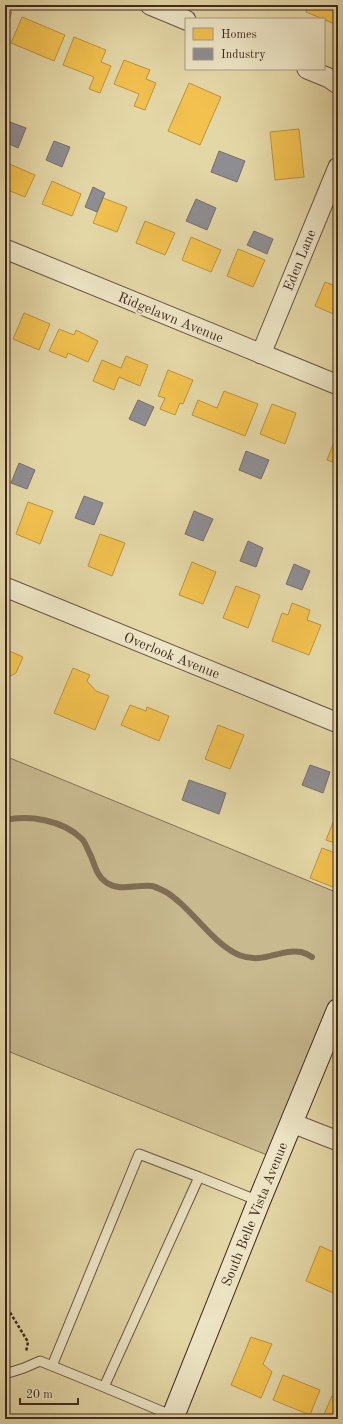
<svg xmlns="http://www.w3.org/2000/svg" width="343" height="1424" font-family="'Old Standard TT',serif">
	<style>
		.green { fill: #c8b98f; stroke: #847157 }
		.homes { fill: #f2c14e; stroke: #bc9340 }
		.industry { fill: #8d8d92; stroke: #766f70 }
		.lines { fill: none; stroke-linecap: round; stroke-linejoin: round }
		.stream { stroke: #806e54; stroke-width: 6 }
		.lane-casing { stroke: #685441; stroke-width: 11 }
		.street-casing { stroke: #685441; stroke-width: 21 }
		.secondary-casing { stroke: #3f291f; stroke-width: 24 }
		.path { stroke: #3f291f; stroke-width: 2.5; stroke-dasharray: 3 2; stroke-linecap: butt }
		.lane { stroke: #ede5c5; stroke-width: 9 }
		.street { stroke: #ede5c5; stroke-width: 19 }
		.secondary { stroke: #ede5c5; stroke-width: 22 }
		.labels { text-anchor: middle; stroke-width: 4; stroke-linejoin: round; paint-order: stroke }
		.street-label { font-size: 14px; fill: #3f291f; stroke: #ede5c5 }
	</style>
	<rect width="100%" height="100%" fill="#e4d7a6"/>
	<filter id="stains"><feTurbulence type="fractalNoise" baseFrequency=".005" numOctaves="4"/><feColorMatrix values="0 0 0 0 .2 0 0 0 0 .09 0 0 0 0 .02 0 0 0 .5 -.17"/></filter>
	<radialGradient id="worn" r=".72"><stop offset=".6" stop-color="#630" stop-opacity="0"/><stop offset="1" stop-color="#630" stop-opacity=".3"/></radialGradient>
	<path class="green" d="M5,756l333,137v117l-61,149 -272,-109z"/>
	<path class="homes" d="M309,5h29v12l-3,7 -29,-12z
		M5,9l7,3 -7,17z
		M22,17l43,18 -11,26 -43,-18z
		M74,37l32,13 -5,12 10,4 -11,27 -11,-4 5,-12 -31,-12z
		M124,60l26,10 -4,9 10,4 -11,27 -11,-4 5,-12 -25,-10z
		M189,83l32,14 -21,48 -32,-14z
		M299,129l5,48 -29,3 -5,-48z
		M5,162l30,13 -10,22 -20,-8z
		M52,181l29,13 -9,22 -30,-12z
		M103,198l24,9 -10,25 -24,-9z
		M145,221l30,12 -10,22 -29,-12z
		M191,237l30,13 -10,22 -29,-12z
		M238,249l27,11 -12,27 -26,-11z
		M325,282l13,5v29l-23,-10z
		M24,313l26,11 -11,26 -26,-11z
		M59,329l15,6 2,-5 22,11 -10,21 -20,-9 -2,5 -17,-7z
		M126,356l22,9 -8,21 -21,-9 -5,13 -21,-9 9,-21 19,8z
		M168,370l25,10 -10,24 -3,-1 -5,12 -15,-6 5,-11 -7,-2z
		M224,391l34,13 -13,32 -53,-21 6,-15 19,8z
		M272,404l24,9 -11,31 -25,-10z
		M338,432v32l-11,-4z
		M28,502l25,9 -13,33 -24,-10z
		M100,534l25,9 -13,33 -24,-10z
		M192,562l24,10 -13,32 -24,-9z
		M236,586l24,9 -12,33 -25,-10z
		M292,603l18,7 -3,10 14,5 -12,30 -37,-14 10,-28 6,2z
		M5,649l18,8 -7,16 -11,6z
		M73,668l17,7 -3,6 9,10 13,5 -14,34 -41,-17z
		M130,705l16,6 1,-4 22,9 -10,25 -38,-16z
		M218,725l26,10 -14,34 -25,-10z
		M338,810v34l-12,-4z
		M322,848l16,6v35l-28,-11z
		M320,1246l18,8v41l-32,-14z
		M251,1337l21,7 -9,20 9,8 -11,26 -30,-13z
		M283,1375l37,15 -10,25 -37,-15z
		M332,1396l6,2v21h-16z"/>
	<path class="industry" d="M10,122l16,6 -8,20 -13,-6v-7z
		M54,141l16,6 -8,20 -16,-7z
		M219,151l26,10 -8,21 -26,-10z
		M93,187l12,6 -8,19 -12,-5z
		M196,199l20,9 -9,22 -21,-9z
		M254,231l19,8 -6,15 -20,-9z
		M138,400l16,7 -9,19 -16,-7z
		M246,451l23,9 -8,19 -22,-9z
		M19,463l16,7 -8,19 -16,-6z
		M84,496l19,7 -9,22 -19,-7z
		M194,511l19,8 -10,22 -18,-7z
		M248,541l15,7 -7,19 -16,-6z
		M294,564l16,7 -8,19 -16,-6z
		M310,765l20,7 -7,21 -21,-8z
		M189,780l37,13 -7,21 -37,-14z"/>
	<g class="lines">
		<path class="stream" d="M5,820c25,-5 58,0 77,19 3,3 5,9 7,13 6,11 6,23 18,31 14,9 29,1 45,3 4,1 10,4 14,6 4,2 8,6 12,9 20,17 37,43 61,54 25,10 41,-7 62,-3 4,1 8,3 11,5"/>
		<g class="lane-casing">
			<path id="lane" d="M52,1366l87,-212 60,23
				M5,1374l19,-6 16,-7 64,26
				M173,1416l-69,-29 95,-210 60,24"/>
		</g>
		<g class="street-casing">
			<path id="street" d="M150,5l36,15
				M307,69l22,9 9,6
				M5,249l333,136
				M261,354l77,-187
				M5,587l333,136
				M292,1123l46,18"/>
		</g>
		<g class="secondary-casing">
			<path id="secondary" d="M172,1419l87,-218 79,-191"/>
		</g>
		<path class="path" d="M5,1304l23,38 -2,10"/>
		<use href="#lane" class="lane"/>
		<use href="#street" class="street"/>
		<use href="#secondary" class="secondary"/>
	</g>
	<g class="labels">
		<g class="street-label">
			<text transform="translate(299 260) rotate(-68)" y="5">Eden Lane</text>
			<text transform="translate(171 317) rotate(22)" y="5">Ridgelawn Avenue</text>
			<text transform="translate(172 655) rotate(22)" y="5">Overlook Avenue</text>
			<text transform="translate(254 1214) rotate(-68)" y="5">South Belle Vista Avenue</text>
		</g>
	</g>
	<rect width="343" height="1424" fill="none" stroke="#e4d7a6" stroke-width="20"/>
	<rect x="6" y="6" width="331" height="1412" fill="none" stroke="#3f291f" stroke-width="2"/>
	<rect x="10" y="10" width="323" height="1404" fill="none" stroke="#3f291f"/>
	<rect x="185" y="18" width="140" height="52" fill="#ede5c5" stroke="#a79a83"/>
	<rect x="193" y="28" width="20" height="12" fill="#f2c14e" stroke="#a79a83"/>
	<text x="221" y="38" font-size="12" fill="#3f291f">Homes</text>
	<rect x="193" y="48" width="20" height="12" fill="#8d8d92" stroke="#a79a83"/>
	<text x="221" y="58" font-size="12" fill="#3f291f">Industry</text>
	<path d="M20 1398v6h58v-6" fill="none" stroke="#3f291f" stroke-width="2"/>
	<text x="26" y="1398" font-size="12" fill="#3f291f" stroke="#ede5c5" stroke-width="3" paint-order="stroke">20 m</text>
	<rect width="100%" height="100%" filter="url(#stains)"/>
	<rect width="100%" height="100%" fill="url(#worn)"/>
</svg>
